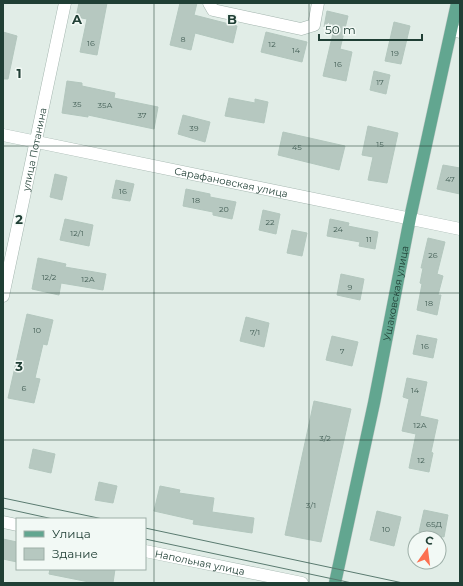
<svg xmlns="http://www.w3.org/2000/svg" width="463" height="586" font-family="Montserrat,sans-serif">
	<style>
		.building { fill: #b6c8c0; stroke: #b3c7be }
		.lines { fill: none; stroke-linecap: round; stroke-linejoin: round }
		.minor-casing { stroke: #a3b5ae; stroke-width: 13 }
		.major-casing { stroke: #c1c9c6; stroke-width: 13 }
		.minor { stroke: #fff; stroke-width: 12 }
		.major { stroke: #62a690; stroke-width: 12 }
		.tram { stroke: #5a7b70; stroke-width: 1 }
		.grid { fill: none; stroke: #203f35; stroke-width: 1; stroke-opacity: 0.55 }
		.labels { text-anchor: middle; stroke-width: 3; stroke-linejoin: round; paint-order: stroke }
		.number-label { font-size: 8px; fill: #466158 }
		.street-label { font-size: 10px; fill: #203f35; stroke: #f2f9f5 }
		.grid-label { font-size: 13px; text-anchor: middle; font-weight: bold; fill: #203f35; stroke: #f2f9f5; stroke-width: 3; stroke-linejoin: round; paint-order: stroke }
	</style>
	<rect width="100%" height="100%" fill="#e1ede7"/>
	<path class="building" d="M79,3h28l-10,52 -17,-3 7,-33 -11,-2z
		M180,3h17l-3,12 43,11 -4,17 -38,-10 -4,17 -21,-5z
		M327,11l21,5 -8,33 12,3 -6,29 -23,-5 11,-47 -10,-2z
		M394,22l16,4 -9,38 -16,-3z
		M3,32l14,4 -9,43h-5z
		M266,32l41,10 -5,20 -41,-10z
		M374,71l16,4 -4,19 -16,-4z
		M67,81l15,2v3l33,7 -1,5 44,9 -4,22 -66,-14v2l-26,-4z
		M229,98l26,5v-4l13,3 -4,21 -39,-7z
		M183,115l27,7 -5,20 -27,-8z
		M368,126l30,7 -11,50 -19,-3 5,-23 -11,-2z
		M283,132l62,14 -6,24 -61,-15z
		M443,165l17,3v26l-23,-5z
		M55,174l12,3 -5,23 -12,-3z
		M116,180l18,4 -4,17 -18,-3z
		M186,189l24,5v3l26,5 -4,17 -19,-4v-3l-30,-6z
		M263,210l17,4 -4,20 -17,-4z
		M65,219l28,6 -4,21 -29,-6z
		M330,219l19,4 -1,3 30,6 -3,17 -16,-3 1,-4 -33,-6z
		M292,230l15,3 -5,23 -15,-3z
		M428,238l17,4 -8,32 6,2 -5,19h3l-4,20 -20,-5 5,-26 -2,-1 3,-15h-2z
		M38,258l28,6 -1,3 41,7 -3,16 -42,-7 -2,12 -27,-6z
		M341,274l23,5 -4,21 -23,-5z
		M27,314l26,6 -6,25 -4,-1 -8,34 5,1 -6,24 -26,-5z
		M246,317l23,6 -5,24 -24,-6z
		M417,335l20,4 -4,19 -20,-4z
		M332,336l26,6 -6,24 -26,-6z
		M407,378l20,4 -7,34 18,4 -7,32 2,1 -4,19 -20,-4 7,-34 -14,-3 7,-32 -6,-2z
		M314,401l37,8 -30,133 -36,-7z
		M33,449l22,5 -4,19 -22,-5z
		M99,482l18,4 -4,17 -18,-3z
		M160,486l20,4 -1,3 35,5 -2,14 42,6 -2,15 -59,-9 1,-4 -40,-9z
		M424,510l24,5 -4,22 -25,-5z
		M377,511l24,6 -7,29 -24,-6z
		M3,539l14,3v20l-14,-3z
		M50,569h65l-2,14h-19l-45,-9z"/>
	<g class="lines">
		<g class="minor-casing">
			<g id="minor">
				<path d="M209,3l4,7 88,19 13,-4 4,-22"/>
				<path d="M452,30l8,2"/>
				<path id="s1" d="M3,135l457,94"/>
				<path id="s2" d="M3,296l62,-293"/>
				<path d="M3,522l14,3"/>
				<path id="s3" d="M145,551l157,32"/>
			</g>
		</g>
		<g class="major-casing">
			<g id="major">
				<path id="s4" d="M335,583l39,-180 36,-185 47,-215"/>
			</g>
		</g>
		<use href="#minor" class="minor"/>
		<use href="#major" class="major"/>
		<path class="tram" d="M3,498l100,21
			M3,508l50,11
			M145,528l258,55
			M145,539l207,44"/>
	</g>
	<path class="grid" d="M154,3v580M309,3v580M3,146h457M3,293h457M3,440h457"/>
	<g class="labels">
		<g class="number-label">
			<text x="183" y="42">8</text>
			<text x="91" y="46">16</text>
			<text x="272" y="47">12</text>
			<text x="296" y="53">14</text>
			<text x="395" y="56">19</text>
			<text x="338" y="67">16</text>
			<text x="380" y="85">17</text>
			<text x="77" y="107">35</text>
			<text x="105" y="108">35А</text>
			<text x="142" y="118">37</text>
			<text x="194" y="131">39</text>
			<text x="380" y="147">15</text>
			<text x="297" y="150">45</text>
			<text x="450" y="182">47</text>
			<text x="123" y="194">16</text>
			<text x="196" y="203">18</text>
			<text x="224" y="212">20</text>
			<text x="270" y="225">22</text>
			<text x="338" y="232">24</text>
			<text x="77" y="236">12/1</text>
			<text x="369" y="242">11</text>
			<text x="433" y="258">26</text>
			<text x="49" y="280">12/2</text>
			<text x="88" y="282">12А</text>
			<text x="350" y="290">9</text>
			<text x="429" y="306">18</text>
			<text x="37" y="333">10</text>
			<text x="255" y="335">7/1</text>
			<text x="425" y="349">16</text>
			<text x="342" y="354">7</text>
			<text x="24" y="391">6</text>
			<text x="415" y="393">14</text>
			<text x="420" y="428">12А</text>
			<text x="325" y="441">3/2</text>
			<text x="421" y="463">12</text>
			<text x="311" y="508">3/1</text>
			<text x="434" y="527">65Д</text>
			<text x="386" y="532">10</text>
		</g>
		<g class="street-label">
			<text dy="4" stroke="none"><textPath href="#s2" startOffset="150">улица Потанина</textPath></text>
			<text dy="4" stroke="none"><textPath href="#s1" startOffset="233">Сарафановская улица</textPath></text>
			<text dy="4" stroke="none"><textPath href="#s4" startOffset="296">Ушаковская улица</textPath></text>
			<text dy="4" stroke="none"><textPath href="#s3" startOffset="56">Напольная улица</textPath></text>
		</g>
	</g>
	<g class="grid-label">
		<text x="77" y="24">A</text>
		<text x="232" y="24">B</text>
		<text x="19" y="78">1</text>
		<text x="19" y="224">2</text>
		<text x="19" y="371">3</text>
	</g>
	<rect width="463" height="586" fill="none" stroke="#203f35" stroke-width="8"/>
	<rect x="16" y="518" width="130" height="52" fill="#f2f9f5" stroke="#9eafa8"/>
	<rect x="24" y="531" width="20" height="6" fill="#62a690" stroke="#9eafa8"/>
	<text x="52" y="538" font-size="12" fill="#203f35">Улица</text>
	<rect x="24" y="548" width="20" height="12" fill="#b6c8c0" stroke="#9eafa8"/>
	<text x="52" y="558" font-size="12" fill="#203f35">Здание</text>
	<g transform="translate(427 550) rotate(14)"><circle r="19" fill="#f2f9f5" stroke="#9eafa8"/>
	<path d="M0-3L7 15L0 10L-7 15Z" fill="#fc7050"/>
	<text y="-6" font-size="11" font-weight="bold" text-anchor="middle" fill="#203f35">С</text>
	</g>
	<path d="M319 34v6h103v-6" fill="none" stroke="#203f35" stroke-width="2"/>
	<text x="325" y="34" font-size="12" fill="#203f35" stroke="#f2f9f5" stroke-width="3" paint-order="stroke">50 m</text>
</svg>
